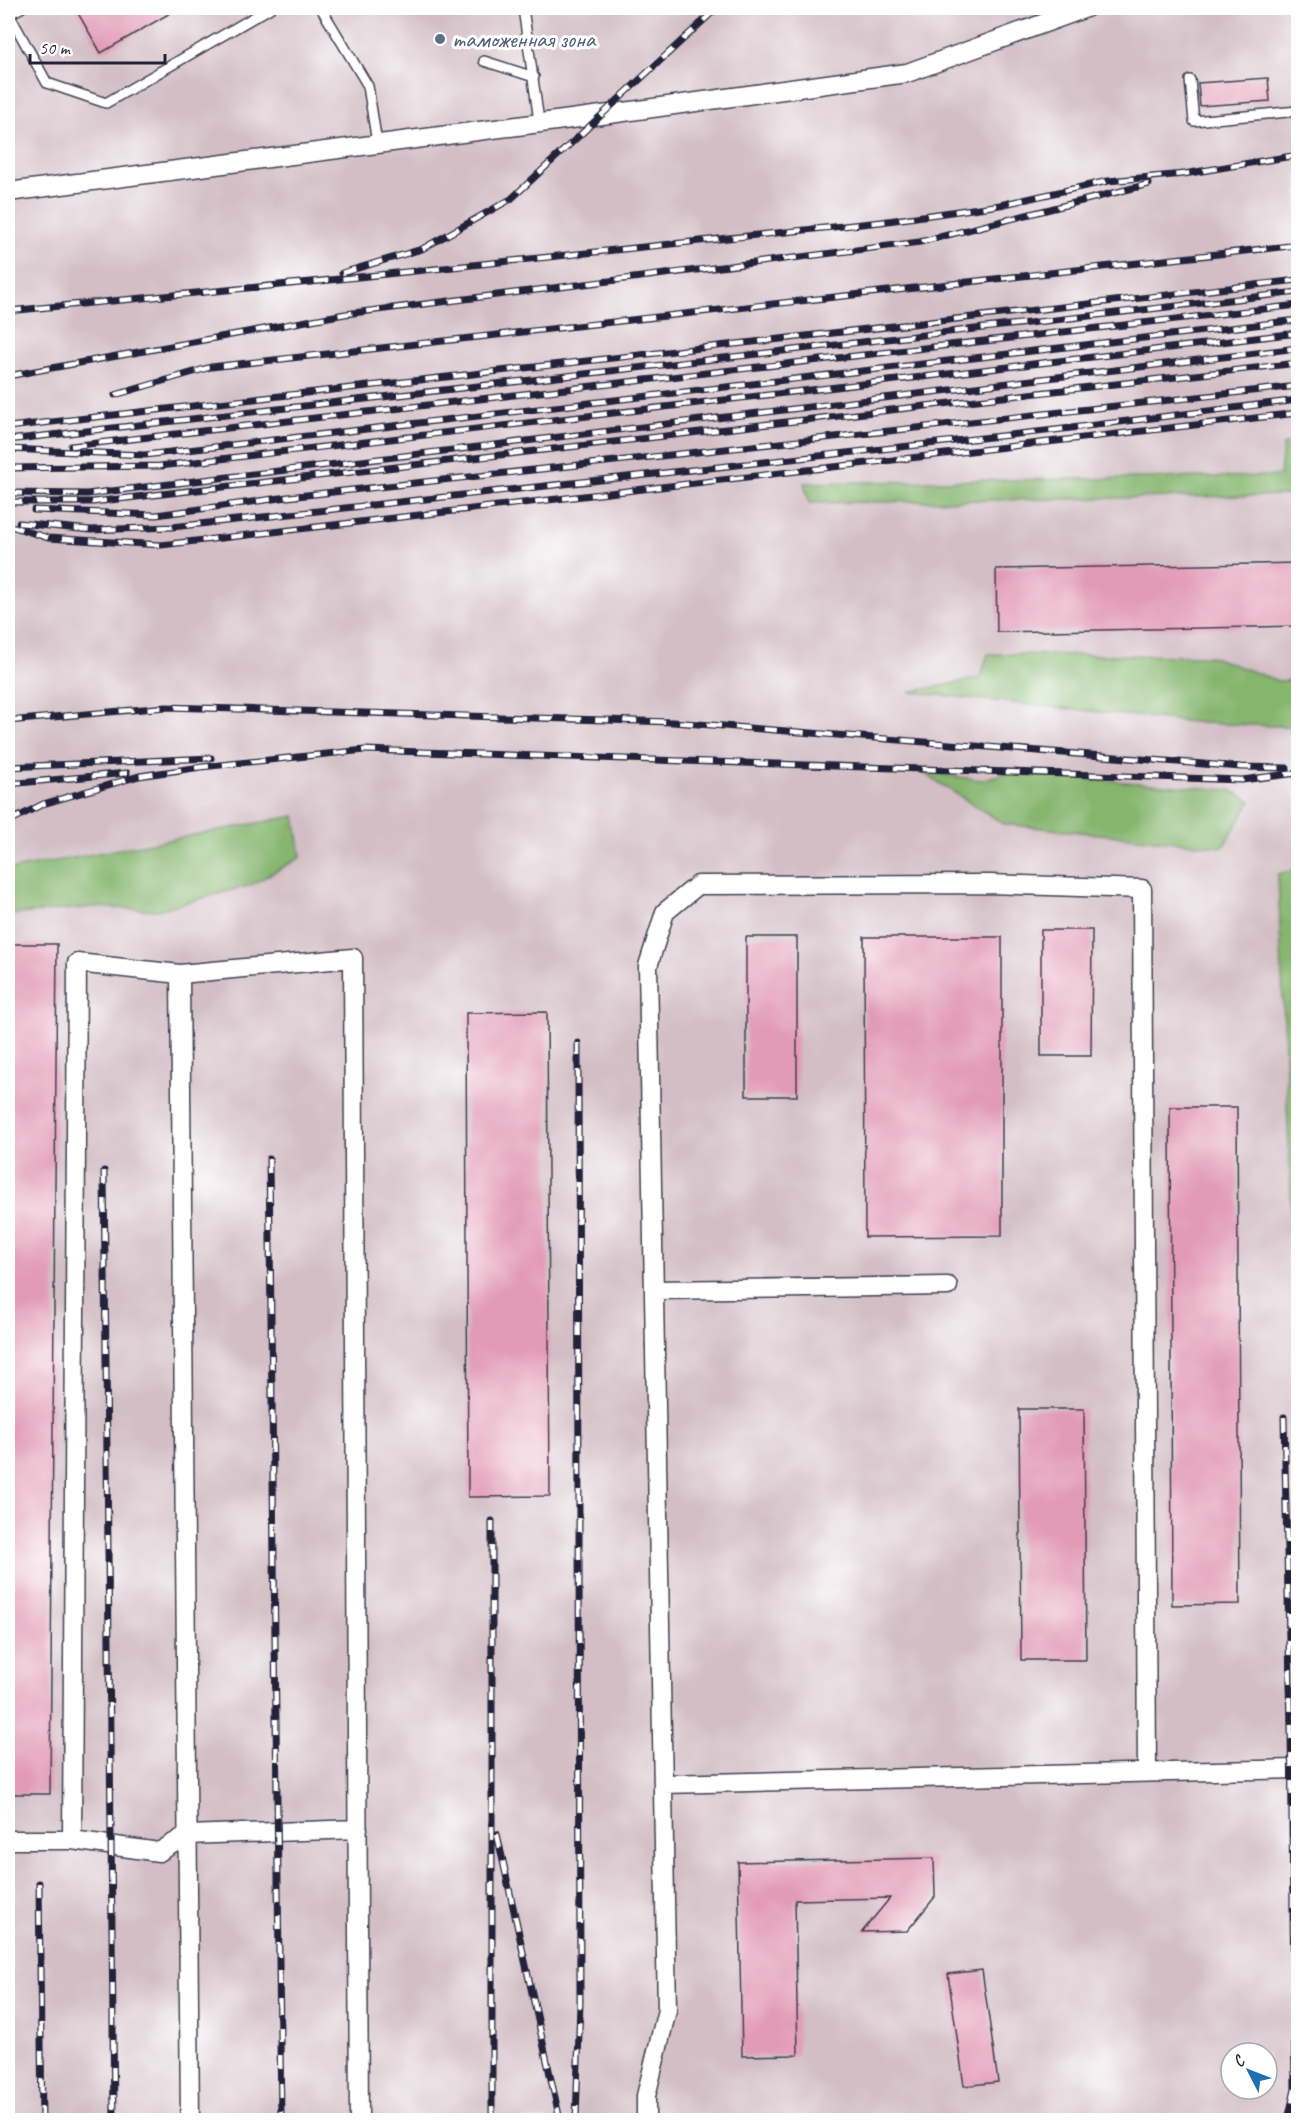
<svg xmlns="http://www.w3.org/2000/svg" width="1306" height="2128" font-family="Caveat,sans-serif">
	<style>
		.industrial { fill: #d2bec4; fill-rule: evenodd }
		.forest { fill: #86b56e; stroke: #546c54; stroke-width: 1.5 }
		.building { fill: #e29bb5 }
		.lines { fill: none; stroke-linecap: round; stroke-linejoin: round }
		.service-casing { stroke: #403f50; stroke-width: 12 }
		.minor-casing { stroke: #403f50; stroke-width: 21 }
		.service { stroke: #fff; stroke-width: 9 }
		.minor { stroke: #fff; stroke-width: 18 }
		.rail-casing { stroke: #22223b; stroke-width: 7 }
		.rail { stroke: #fff; stroke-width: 4.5; stroke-dasharray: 14; stroke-linecap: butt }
		.service-dot { fill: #5c6f8a; stroke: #fff; stroke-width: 2 }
		.labels { text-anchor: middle; stroke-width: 6; stroke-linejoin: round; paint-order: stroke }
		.service-label { font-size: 24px; fill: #4e5e75; stroke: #fff; text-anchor: start }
	</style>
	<rect width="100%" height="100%" fill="#fff"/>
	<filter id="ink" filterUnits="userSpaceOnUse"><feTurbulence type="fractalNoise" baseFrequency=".0167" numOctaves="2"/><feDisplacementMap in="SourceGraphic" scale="12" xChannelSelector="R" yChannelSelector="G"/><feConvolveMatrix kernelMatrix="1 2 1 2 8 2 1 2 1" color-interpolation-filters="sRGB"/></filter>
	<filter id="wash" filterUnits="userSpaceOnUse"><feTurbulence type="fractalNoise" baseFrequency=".008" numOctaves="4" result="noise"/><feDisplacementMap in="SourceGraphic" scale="24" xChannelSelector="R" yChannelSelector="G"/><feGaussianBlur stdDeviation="1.35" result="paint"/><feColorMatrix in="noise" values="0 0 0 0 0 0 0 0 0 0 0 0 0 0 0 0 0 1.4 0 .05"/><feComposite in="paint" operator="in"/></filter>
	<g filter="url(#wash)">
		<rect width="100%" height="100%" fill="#ebe5c7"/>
		<path class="industrial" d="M8,8h1290v2112h-1290zM1231,2053h36v36h-36z"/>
		<path class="forest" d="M1298,442v53l-489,8 -5,-20 476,-7 3,-31z
			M988,654l222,2 68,25 20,-1v47l-95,-4 -293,-31 70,-14z
			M922,772l59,8 25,-7 224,17 21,11 -28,46 -219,-23z
			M295,816l6,41 -50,28 -93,25 -65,-3 -85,8v-45z
			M1298,869v462l-2,-4 -18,-453z"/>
		<g id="blocks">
			<path class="building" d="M75,8h104l-78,45z
				M1268,78l2,23 -70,5 -2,-23z
				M1298,563v63l-301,6 -1,-63z
				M1041,930h51l-1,126h-50z
				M746,937h51v159h-51z
				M864,937h138v299l-137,1z
				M8,944h49l-7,850h-42z
				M547,1012l3,484 -82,1 -2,-484z
				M1170,1107h67l3,497 -68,1z
				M1019,1409h65l2,251h-65z
				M934,1858l1,39 -28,34 -45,1 28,-34 -95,2 3,155 -56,1 -4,-194z
				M982,1970l16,112 -34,4 -16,-112z"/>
		</g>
	</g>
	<g filter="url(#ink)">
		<use href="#blocks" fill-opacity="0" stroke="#403f50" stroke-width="1.5"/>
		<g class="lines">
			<g class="service-casing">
				<path id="service" d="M21,8l-12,6 38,69 59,20 164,-95
					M321,8l47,78 9,57
					M523,8l16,113
					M484,61l50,16
					M1190,80l4,41 104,-10"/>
			</g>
			<g class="minor-casing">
				<path id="minor" d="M8,192l594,-77 305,-42 179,-65
					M654,1290l294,-4
					M663,1784l635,-15
					M8,1840h64l5,-877 103,11
					M72,1840l87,12 28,-17 171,-6
					M190,2120l-10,-1146 173,-16 6,1162
					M646,2120v-24l21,-86 -19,-1044 17,-54 33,-27 292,-1 152,5 5,883"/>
			</g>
			<use href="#service" class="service"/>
			<use href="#minor" class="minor"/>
			<g class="rail-casing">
				<path id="rail" d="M342,273l80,-24 89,-50 206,-191
					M8,311l303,-29 570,-60 119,-17 108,-24 76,-7 114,-19
					M8,376l337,-62 575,-72 229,-58
					M115,395l96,-28 1087,-122
					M8,427l1290,-147
					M8,440l1290,-148
					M71,446l1227,-141
					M8,449l137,6 1153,-135
					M8,468l152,-2 1138,-133
					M8,493l79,1 1211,-146
					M8,502h85l1205,-139
					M34,510l122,5 132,-18 1010,-111
					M19,523l72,7 81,-3 883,-97 243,-30
					M8,525l40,13 113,7 1137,-132
					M8,721l158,-14 507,15 568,45 46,1
					M8,767l203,-9
					M8,784l119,-11
					M8,822l35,-18 96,-28 62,-9 164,-17 877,30 56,-7
					M269,1159l12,961
					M104,1171l10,949
					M1284,1417l7,312 4,360 -7,31
					M497,1834l63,286
					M39,1883l3,237
					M492,2120v-599
					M576,2120l4,-117 -2,-960"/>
			</g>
			<use href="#rail" class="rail"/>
		</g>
	</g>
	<circle class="service-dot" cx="440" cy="39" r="6"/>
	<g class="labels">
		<g class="service-label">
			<text x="452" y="47">таможенная зона</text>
		</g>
	</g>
	<rect width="1306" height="2128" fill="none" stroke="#fff" stroke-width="30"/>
	<g transform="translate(1249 2071) rotate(312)"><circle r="28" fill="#ffffff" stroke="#a7a7b1" stroke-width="1.5"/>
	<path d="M0-4.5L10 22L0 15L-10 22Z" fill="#1f6fb2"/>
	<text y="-9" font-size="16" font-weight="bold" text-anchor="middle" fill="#22223b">С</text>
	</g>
	<path d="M30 54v9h135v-9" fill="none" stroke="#22223b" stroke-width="3"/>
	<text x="39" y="54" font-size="18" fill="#22223b" stroke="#ffffff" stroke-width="4.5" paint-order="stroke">50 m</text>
</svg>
